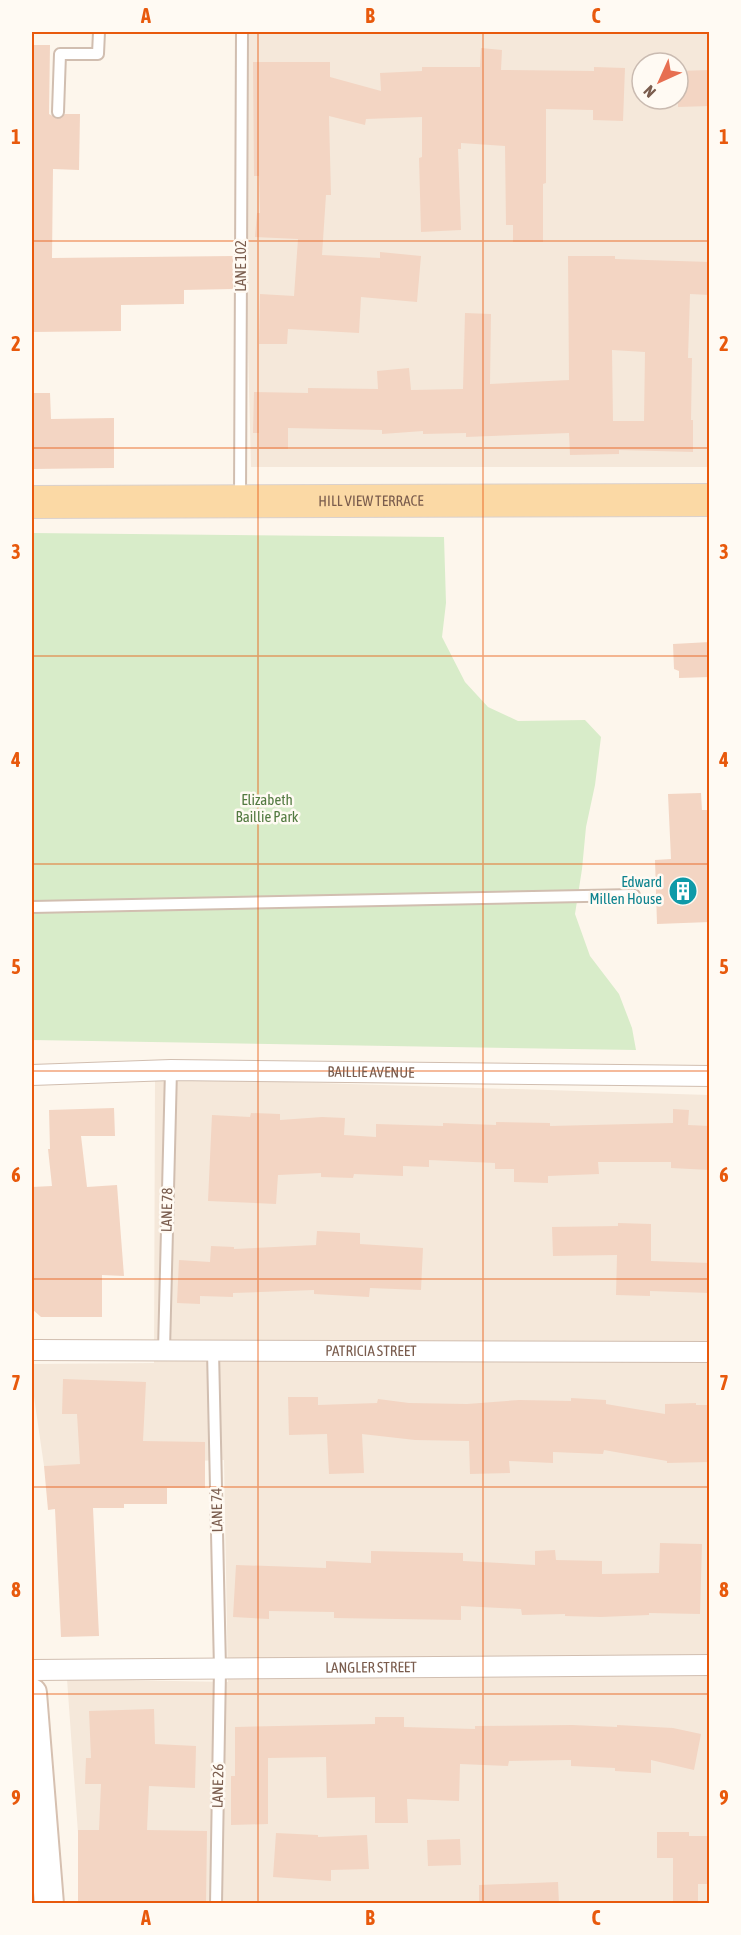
<svg xmlns="http://www.w3.org/2000/svg" width="741" height="1935" font-family="'Asap Condensed',sans-serif">
	<style>
		.residential { fill: #f5e8da; fill-rule: evenodd }
		.green { fill: #d8ecc9 }
		.building { fill: #f3d5c3; fill-rule: evenodd }
		.lines { fill: none; stroke-linecap: round; stroke-linejoin: round }
		.lane-casing { stroke: #d1beb0; stroke-width: 14 }
		.street-casing { stroke: #d1beb0; stroke-width: 22 }
		.secondary-casing { stroke: #d6c0b0; stroke-width: 32 }
		.primary-casing { stroke: #dad1cd; stroke-width: 34 }
		.lane { stroke: #fff; stroke-width: 10 }
		.street { stroke: #fff; stroke-width: 20 }
		.secondary { stroke: #fff; stroke-width: 28 }
		.primary { stroke: #fbd9a5; stroke-width: 32 }
		.grid { fill: none; stroke: #e8590c; stroke-width: 1.5; stroke-opacity: 0.55 }
		.labels { text-anchor: middle; stroke-width: 5; stroke-linejoin: round; paint-order: stroke }
		.street-label { font-size: 15px; fill: #7a5c4d; stroke: #fffaf3 }
		.park-label { font-size: 15px; fill: #537a41; stroke: #fffaf3 }
		.culture-label { font-size: 15px; fill: #0d838f; stroke: #fffaf3; text-anchor: end }
		.neatline { fill: none; stroke: #e8590c; stroke-width: 2 }
		.grid-label { font-size: 20px; text-anchor: middle; font-weight: bold; fill: #e8590c }
	</style>
	<rect width="100%" height="100%" fill="#fdf6ec"/>
	<path class="residential" d="M240,32h469v435h-458zM642,63h36v36h-36z
		M155,1078l554,17v808h-626l-16,-224 161,3 -4,-222 -180,6 -12,-83v-19l122,-1z"/>
	<path class="green" d="M32,533l412,4 2,66 -4,34 23,45 23,25 30,14 67,-1 16,17 -6,48 -9,42 -4,42 -7,45 15,42 29,38 13,34 4,22 -604,-10z"/>
	<path class="building" d="M32,45h18l-1,69 9,5 7,-5h15l-1,56 -26,-1 -1,89 181,-2v33l-49,1v14l-63,1v26l-89,1z
		M481,48l21,2 -1,20 93,1v-4l31,1 -2,53 -30,-1v-10l-47,-1v74l-3,1v58h-30v-17h-7l-1,-79 -44,-3v6h-3l3,81 -40,2 -2,-74 3,-1v-40l-56,2 -1,6 -36,-9 2,79h-5l-4,60 58,3v-6l41,4 -4,46 -56,-5 -2,36 -71,-4 -1,15h-28l1,-50 34,2 4,-57 -43,-2 2,-24h3l-1,-37h-5l-1,-114h77v15l51,14 -1,-18 42,-2v-4h58z
		M710,70v36l-32,1v-36z
		M568,256h47v3l95,3v33l-20,-1 -2,64h4l-1,62h2v32l-74,-2v4l-49,1 -1,-22 -103,4v-4l-43,1v-3l-41,3v-4l-94,-2v21h-29v-16h-6l1,-41 54,1v-5l70,1 -1,-18 32,-3 2,22 52,-1 2,-76 26,1 -1,70 79,-4zM612,350l33,2 -1,69h-31z
		M32,393h18l1,26 63,-1v50l-82,1z
		M710,642v35l-31,1v-7l-5,-2 -1,-25z
		M701,793l1,17h8v112l-53,2 -2,-64 16,-1 -3,-65z
		M114,1108l1,28h-34l6,51 30,-2 7,91 -22,-1v42h-61l-9,-8v-122l20,-1 -4,-37h2l-1,-39z
		M673,1109l16,1 -1,15 22,1v44l-39,-2v-6h-73l1,12 -51,2v7l-34,-1v-13h-19v-6l-66,-3v7l-26,-1v10l-49,-2 -1,4 -32,-1v-4l-43,2 -2,29 -68,-3 4,-86 38,2 1,-4 29,1v6l42,-3 23,1 -1,17 32,2v-13l67,2v-3l53,2v-3l54,1v3l123,-3z
		M618,1223l33,1v37l59,2v30l-60,-2v5l-34,-1 1,-40 -64,1 -1,-29 66,-1z
		M317,1231l43,2v11l63,4 -2,42 -51,-2 -1,9 -55,-3v-4l-81,3v4l-33,-1v8l-23,-1 2,-43 31,2 1,-16 23,1v2l82,-4z
		M63,1379l83,3 -3,59 62,1v46h-38v16h-43v4h-31l6,128 -38,1 -6,-128 -7,1 -4,-44 36,-2 -3,-50h-15z
		M288,1397h30v8l59,-2 1,-4 31,4 58,1 52,-4 52,1v-3l35,2v4l59,10v-10l31,-1v2h14v57l-43,1v-2l-63,-11 -1,4 -50,-2v11l-44,-2 1,12 -40,1 -1,-33 -54,-1 -53,-6 2,39 -35,1 -2,-40 -38,1z
		M660,1543l42,1 -2,70 -51,-1v2l-48,2 -36,-1v-2l-43,1 -1,-6 -60,-3v14l-127,-2v-6l-65,-1v8l-36,-2 3,-52 90,3v-7l45,2v-12l92,2v8l72,4v-14l20,-1 1,10 46,1v13l57,-1z
		M154,1709l1,35 41,2 -1,42 -46,-2 -2,44 60,1 -1,73h-128v-74h21l2,-46h-16l1,-26h5l-2,-47z
		M375,1717h29v10l71,2v-3l97,-1 45,2v-2l56,3 28,6 -7,36 -43,-10v13l-36,-2v-3l-44,-2v-6l-62,1 -1,5 -48,-2 -1,37 -52,-2 1,24h-33v-26l-48,1 -1,-41 -58,1v66l-37,1v-49h4v-49l140,-3z
		M657,1832h32v4h21v48h-12v20h-25v-46h-16z
		M276,1833l42,2v2l49,-2 2,34 -38,1v11l-58,-4z
		M460,1839l1,26 -33,1 -1,-26z
		M558,1882l1,22h-80v-19z"/>
	<g class="lines">
		<g class="lane-casing">
			<path id="lane" d="M58,112l2,-58h38l1,-22
				M240,499l2,-467
				M32,907l602,-12
				M164,1350l7,-280
				M213,1351l7,318 -4,235"/>
		</g>
		<g class="street-casing">
			<g id="street">
				<path id="s1" d="M32,1075l139,-5 539,6"/>
				<path id="s2" d="M32,1350l678,2"/>
				<path id="s3" d="M32,1670l678,-5"/>
			</g>
		</g>
		<g class="secondary-casing">
			<path id="secondary" d="M32,1693l17,211"/>
		</g>
		<g class="primary-casing">
			<g id="primary">
				<path id="s4" d="M32,502l678,-2"/>
			</g>
		</g>
		<use href="#lane" class="lane"/>
		<use href="#street" class="street"/>
		<use href="#secondary" class="secondary"/>
		<use href="#primary" class="primary"/>
	</g>
	<path class="grid" d="M258,32v1872M483,32v1872M32,241h678M32,448h678M32,656h678M32,864h678M32,1071h678M32,1279h678M32,1487h678M32,1694h678"/>
	<defs>
		<g id="building-disc" transform="scale(1.5)"><circle r="9.5" fill="#0f9aa8" stroke="#fffaf3"/><path d="M-4-6H4V6H1V3H-1V6H-4ZM-2.5-4.3h1.7v1.8h-1.7ZM.8-4.3h1.7v1.8H.8ZM-2.5-1h1.7V.8h-1.7ZM.8-1h1.7V.8H.8Z" fill="#fff"/></g>
	</defs>
	<g fill-rule="evenodd">
		<use href="#building-disc" x="683" y="891"/>
	</g>
	<g class="labels">
		<g class="street-label">
			<text transform="translate(241 266) rotate(-90)" y="5">LANE 102</text>
			<text dy="5" stroke="none"><textPath href="#s4" startOffset="339">HILL VIEW TERRACE</textPath></text>
			<text dy="5" stroke="none"><textPath href="#s1" startOffset="339">BAILLIE AVENUE</textPath></text>
			<text transform="translate(167 1210) rotate(-89)" y="5">LANE 78</text>
			<text dy="5" stroke="none"><textPath href="#s2" startOffset="339">PATRICIA STREET</textPath></text>
			<text transform="translate(217 1510) rotate(-91)" y="5">LANE 74</text>
			<text dy="5" stroke="none"><textPath href="#s3" startOffset="339">LANGLER STREET</textPath></text>
			<text transform="translate(218 1786) rotate(-89)" y="5">LANE 26</text>
		</g>
		<g class="park-label">
			<text x="267" y="805">Elizabeth<tspan x="267" dy="17">Baillie Park</tspan></text>
		</g>
		<g class="culture-label">
			<text x="662" y="887">Edward<tspan x="662" dy="17">Millen House</tspan></text>
		</g>
	</g>
	<rect width="741" height="1935" fill="none" stroke="#fffaf3" stroke-width="66"/>
	<g transform="translate(660 81) rotate(225)"><circle r="28" fill="#fffaf3" stroke="#cabbb1" stroke-width="1.5"/>
	<path d="M0-4.5L10 22L0 15L-10 22Z" fill="#e76f51"/>
	<text y="-9" font-size="16" font-weight="bold" text-anchor="middle" fill="#7a5c4d">N</text>
	</g>
	<rect x="33" y="33" width="675" height="1869" class="neatline"/>
	<g class="grid-label">
		<text x="146" y="23">A</text>
		<text x="370" y="23">B</text>
		<text x="596" y="23">C</text>
		<text x="16" y="144">1</text>
		<text x="724" y="144">1</text>
		<text x="16" y="351">2</text>
		<text x="724" y="351">2</text>
		<text x="16" y="559">3</text>
		<text x="724" y="559">3</text>
		<text x="16" y="767">4</text>
		<text x="724" y="767">4</text>
		<text x="16" y="974">5</text>
		<text x="724" y="974">5</text>
		<text x="16" y="1182">6</text>
		<text x="724" y="1182">6</text>
		<text x="16" y="1390">7</text>
		<text x="724" y="1390">7</text>
		<text x="16" y="1597">8</text>
		<text x="724" y="1597">8</text>
		<text x="16" y="1805">9</text>
		<text x="724" y="1805">9</text>
		<text x="146" y="1925">A</text>
		<text x="370" y="1925">B</text>
		<text x="596" y="1925">C</text>
	</g>
</svg>
